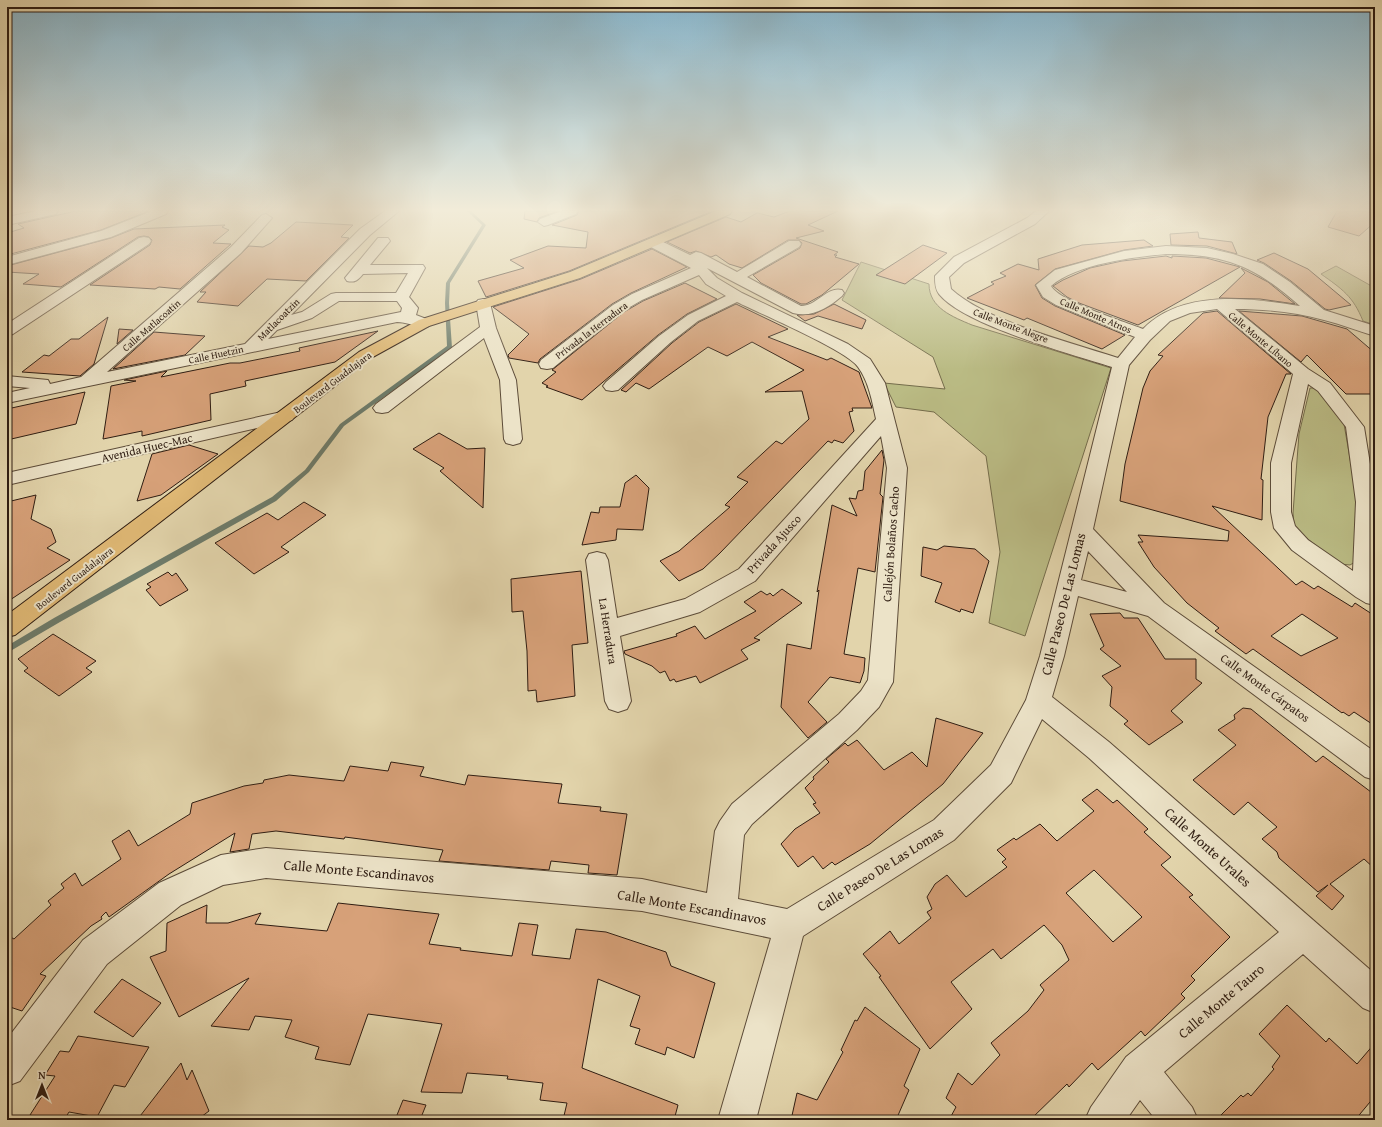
<svg xmlns="http://www.w3.org/2000/svg" width="1382" height="1127" font-family="'Gentium Book Plus',serif">
	<style>
		.green { fill: #babb84; stroke: #746c4b }
		.lines { fill: none; stroke-linecap: round; stroke-linejoin: round }
		.stream { fill: #6d7b6a; fill-rule: evenodd }
		.building { fill: #d7a179; stroke: #2f1d12; fill-rule: evenodd }
		.minor-casing { stroke: #5c4b38; stroke-width: 2 }
		.major-casing { stroke: #2f1d12; stroke-width: 2 }
		.minor { fill: #ece3c8; fill-rule: evenodd }
		.major { fill: #e1ba76; fill-rule: evenodd }
		.labels { text-anchor: middle; stroke-width: 4; stroke-linejoin: round; paint-order: stroke }
		.far-street-label { font-size: 10px; fill: #2f1d12; stroke: #ece3c8 }
		.street-label { font-size: 12px; fill: #2f1d12; stroke: #ece3c8 }
		.near-street-label { font-size: 14px; fill: #2f1d12; stroke: #ece3c8 }
	</style>
	<rect width="100%" height="100%" fill="#e2d4ab"/>
	<filter id="stains"><feTurbulence type="fractalNoise" baseFrequency=".005" numOctaves="4"/><feColorMatrix values="0 0 0 0 .2 0 0 0 0 .09 0 0 0 0 .02 0 0 0 .5 -.17"/></filter>
	<radialGradient id="worn" r=".72"><stop offset=".6" stop-color="#630" stop-opacity="0"/><stop offset="1" stop-color="#630" stop-opacity=".3"/></radialGradient>
	<path class="green" d="M861,262l68,22c0,24 24,33 43,41l139,43 -86,268 -36,-13 11,-71 -14,-96 -52,-44 -38,-5 -12,-24 61,6 -12,-32 -91,-57z
		M1336,266l39,22v37l-12,-4c-10,-25 -21,-32 -42,-47z
		M1310,388h6l28,36 13,75 -2,63 -5,3 -10,-1 -40,-31 -6,-8 -1,-12 6,-79z"/>
	<g class="lines">
		<path class="stream" d="M467,211h4l15,14 -36,58 -1,20 3,45 -108,78 -35,46 -33,29 -216,121 -53,31v-7l47,-28 218,-121 33,-27 35,-46 107,-78 -2,-43 1,-20 36,-58z"/>
	</g>
	<path class="building" d="M76,211h73l-48,19 -94,25v-22l17,-5 -6,-4z
		M525,211h33l-19,7 -2,4 -13,-3z
		M579,211h128l3,1 -141,59 -83,26 -8,-16 46,-13 -14,-8 38,-14 38,2 2,-16 -36,-7 25,-10z
		M790,211h48l-30,14 16,6 -28,7 42,14 -4,3h3l-2,2 24,7 -37,31 -16,9h-5l-40,-21 -8,-8 47,-27 2,-5 -3,-3h-11l-46,28 -13,-4 -13,-9 -5,2 -15,-6 -6,2 -23,-11 59,-25 15,5 16,-9 17,4z
		M1337,211h26l12,2v9l-16,14 -31,-9z
		M296,222l57,3 -12,12 8,1 -43,43 -39,-2 -29,27 -41,-4 9,-10h-6l49,-46 14,1 8,-4z
		M225,225l-3,2 7,3 -16,13 18,1 -51,45 -21,-2 -4,2 -65,-4 60,-40 2,-5 -3,-3 -5,-1 -6,1 -77,50 -38,-3 16,-10 -32,-2v-6l104,-28 23,-9z
		M1198,232l1,6 33,4 5,12 -30,-8 -36,-1 -1,-11z
		M1144,240l9,6 -29,4 -69,19 -20,16 7,13 13,8 70,29 -23,14 -75,-31 -3,2 -57,-22 27,-14 -3,-2 15,-6 -6,-3 18,-9 21,6 -1,-11 44,-14z
		M923,245l24,8 -42,31 -29,-9z
		M652,249l35,18 -56,26 -19,11 -72,55 -2,4 -29,-5 -1,-3 21,-21 -36,-27 88,-28z
		M1274,253l34,16 43,36 -22,5 -4,-1 -34,-28 -27,-18 -7,-3z
		M1166,256l6,2v-2l34,2 34,9 -102,58 -59,-22 -12,-6 -14,-11 10,-6 27,-12 32,-7z
		M1241,268l27,14 27,22 -35,-5 -41,-1 26,-25z
		M685,283l32,16 -30,15 -29,21 -76,65 -36,-13 2,-1 -6,-3 14,-11 -4,-2 72,-58 19,-11z
		M736,304l52,25 -20,8 59,23 4,-2 28,14 13,36h-20l1,3 -4,1 5,19 -11,12 -9,-3 -2,3 -4,-2 -108,112 -17,16 -24,12 -19,-20 19,-10 51,-44 -5,-2 23,-23 -11,-5 39,-36 6,3 27,-25 -7,-28 -37,1 39,-22 -52,-28 -25,14 -19,-9 -59,42 -13,-6 -10,9 -5,-2 51,-47 27,-21z
		M834,304l32,16 -4,9 -44,-13 -13,5 -8,-6 17,-1z
		M1217,311l74,63h-5l-18,43 -7,62 2,1 -1,40 -50,-14 84,79 6,-4 12,8 4,-3 34,21 3,-4 20,13v110l-21,-14 -5,4 -6,-4 -1,1 -89,-64 -7,5 -31,-23 4,-3 -32,-25 -33,-36 -16,-25h5l-5,-7 90,6 1,-10 -109,-30 5,-37 18,-76 7,-17 13,-15 -5,-1 45,-42zM1302,614l36,24 -37,18 -30,-20z
		M1239,311l63,5 45,13 28,24v41h-29l-39,-39 -6,7z
		M108,317l-14,47 -14,12 -58,-4 22,-17 5,1 22,-17h8z
		M119,329l14,1 -16,14z
		M378,331l-43,31 -90,19 1,5 -36,8 1,26 -69,16v-5l-39,8 8,-53 25,-5 -12,-1 43,-9 -6,6 69,-14h10l60,-12 -1,-3z
		M154,332l51,4 -20,19 -72,14z
		M85,392l-9,32 -69,16v-31z
		M439,433l28,16 18,-1 -2,60 -43,-37 4,-3 -31,-19z
		M189,445l29,9 -57,41 -24,6 15,-47z
		M882,450l2,10 -4,34 3,3 -8,75 -17,-4 -14,86 21,4 -1,13 -4,12 -30,-6 -22,25 19,20 -19,16 -27,-31 6,-63 24,5 8,-59 -2,2 15,-87 25,11 -8,-18 7,1 2,-8 5,-1 2,-19z
		M636,475l13,13 -6,42 -26,-1 -1,11 -34,5 9,-33 8,1 1,-6h20l5,-24z
		M36,495l-5,24 20,10 5,13 -9,6 23,12 -63,42v-100z
		M304,502l22,13 -45,32 8,5 -35,22 -39,-31 52,-30 11,7z
		M944,546l31,3 14,12 -16,52 -12,-4 -1,3 -25,-10 7,-19 -21,-7 2,-29 14,3z
		M581,571l7,72 -16,2 3,51 -38,6 -1,-12 -8,1 -1,-40 -4,-40 -11,1 -1,-33z
		M168,572l4,4 4,-3 12,17 -28,16 -14,-16 5,-3 -4,-3z
		M782,589l20,14 -48,35 6,2 -19,10 7,9 -48,24 -4,-7 -20,6 -2,-3 -4,2 -5,-10 -5,2 -8,-7 -27,-12 -1,-3 53,-15 -1,-2 19,-8 10,13 51,-28 -12,-9 17,-11 6,4 3,-2 3,3z
		M1120,613l4,5h14l27,41h31v20l6,4 -31,28 12,11 -34,23 -25,-21 4,-3 -18,-15 2,-19 -10,-11 19,-10 -21,-17 4,-3 -14,-32z
		M53,634l43,27 -10,7 6,4 -33,24 -35,-25 4,-3 -10,-9z
		M1243,708l8,1 65,53 7,-6 52,39v74l-11,-10 -34,25 14,12 -12,14 -16,-14 12,-11 -10,7 -39,-34 -2,-6 -15,-13 15,-12 -29,-25 -14,13 -41,-35 43,-35 -18,-15 17,-11 -1,-4z
		M936,718l47,15 -40,51 -73,60 -35,21 -3,-3 -9,7 -10,-13 -15,11 -17,-23 14,-15 25,-16 -7,-9 3,-1 -11,-15 9,-9 -1,-2 16,-15 -3,-3 19,-16 3,3 9,-6 27,30 28,-18 15,15z
		M391,762l33,5 -4,9 45,9 3,-10 94,9 -4,19 43,4 -1,4 27,3 -10,61 -29,-2 1,-8 -38,-4 -2,9 -110,-9 4,-11 -98,-13 -1,2 -68,-8 -24,3 -3,15 -19,3 5,-19 -66,41 -60,43 -3,-5 -5,5 1,2 -11,7 -51,48 6,2 -24,35 -15,-5v-71l7,4 24,-22 13,-12 -3,-4 16,-13 -3,-4 14,-11 7,13 39,-27 -9,-18 17,-11 9,16 52,-32 2,-11 52,-17 19,-3 1,-3 25,-5 55,6 6,-15 38,5z
		M1097,789l16,14 4,-3 31,29 -4,3 27,25 -10,8 32,30 -4,2 41,40 -39,39 4,4 -14,14 4,4 -40,38 -4,-5 -43,39 -6,-7 -23,24 -2,-3 -37,36h-81l7,-13 -10,-9 12,-25 14,12 28,-30 -9,-12 37,-32 16,-21 -4,-5 29,-25 -7,-15 -18,-20 -43,34 -8,-10 -22,17 -20,16 21,27 -42,40 -51,-72 2,-1 -18,-22 27,-23 9,13 32,-26 -4,-6 5,-3 -5,-12 8,-13 12,-9 19,22 41,-30 -5,-5 4,-3 -9,-9 17,-12 2,2 24,-16 17,17 37,-30 -12,-11zM1094,870l48,47 -29,25 -47,-49z
		M338,903l101,11 -10,30 32,4 -1,2 52,6 7,-33 19,2 -6,30 38,4 6,-30 30,3 60,20 5,14 44,17 -21,75 -27,-11 -2,8 -30,-11 5,-15 -10,-3 10,-30 -42,-17 -16,89 96,37 -4,15h-111l4,-17 -27,-3 3,-17 -36,-4 1,-3 -41,-3 -5,20 -41,-1 21,-68 -74,-10 -18,51 -35,-6 4,-12 -34,-10 7,-17 -37,-4 -6,14 -38,-4 38,-48 -70,39 -29,-60 16,-6 1,-28 40,-18 -1,18h22l33,-10 -6,11 72,7z
		M122,979l39,24 -28,34 -39,-25z
		M1287,1005l39,37 3,-4 28,26 18,-21v53l-20,24h-139l25,-25 2,2 5,-4 3,3 23,-27 -2,-2 8,-11 -21,-22z
		M865,1007l55,42 -16,37 5,4 -13,30h-105l6,-27 20,7 26,-48 -2,-2 14,-30 2,1z
		M78,1036l71,11 -24,40 -11,-2 -17,32 -28,-5 -5,8h-13l-21,-5 25,-39 -10,-1 15,-24 9,1z
		M181,1063l6,17 5,-10 17,41 -12,9h-60z
		M403,1100l23,5 -6,15h-25z"/>
	<g class="lines">
		<g class="minor-casing">
			<path id="minor" d="M36,211h22l-2,3 -49,11v-8z
				M152,211h16l-2,3 -55,23 -104,28v-8l94,-26z
				M385,211h14l-29,24 -79,80 11,-3 29,-18 5,-1h60l12,-20 -45,1c-5,6 -8,9 -16,7l-2,-3 33,-40h10l2,3 -20,24h53l2,3 -16,29 9,11 -2,7 13,5 3,3 -3,3c-10,3 -21,-4 -32,-4l-390,81v-10l23,-5 -23,-2v-10l41,4 2,4 31,-7 150,-130 31,-32 4,-1 6,4 -31,35 -134,119 138,-28 115,-115zM339,301h58l5,7 -1,4 -133,27 9,-9 35,-12z
				M562,211h16l-2,3 -28,11 -4,1 -6,-4 2,-3z
				M1036,211h13l-14,13 -71,39 -15,14 2,12c36,33 119,53 167,69l17,-21 -79,-32 -13,-8 -7,-12 19,-15 69,-19 42,-5 41,2 26,6 30,10 27,18 34,28 51,16v10c-17,-5 -34,-12 -51,-16 -28,-8 -59,-11 -89,-11l73,60 22,14 34,44 11,68v110l-9,-2 -10,-6 -64,-47 -18,-22 -3,-16v-49l22,-89 -76,-65 -27,4 -20,8 -20,19 -21,25 -36,164 71,74 211,149v28l-10,-3 -217,-161 -70,-20 -14,60 -12,41 57,45 266,232v39l-12,-5 -60,-54 -139,118 28,35 6,13h-42l-16,-20 -14,20h-41l6,-13 35,-50 153,-125 -190,-174 -47,-39 -31,64 -57,57 -151,96 -47,184h-38l53,-182 -129,-27 -376,-33 -43,7 -42,20 -74,59 -87,117 -13,5v-47l76,-99 76,-57 62,-28 45,-7 376,31 65,14 8,-62 5,-10 12,-17 107,-90 22,-23 7,-11 19,-212 -6,-32 -126,145 -55,31 -80,24 11,65 -4,8 -9,3 -9,-3 -4,-8 -19,-141 3,-6 8,-2 8,2 3,6 9,58 68,-19 54,-30 137,-150c-4,-18 -7,-37 -18,-52 -10,-16 -99,-54 -121,-65l-39,19 -27,21 -53,48 -6,1 -6,-1 -3,-4 3,-4 53,-46 29,-21 38,-19 -20,-12 -7,-9 -57,25 -19,11 -70,57 -6,1 -6,-1 -2,-4 2,-4 72,-55 19,-11 59,-26 -42,-22 -2,-3 2,-3h10l31,15 6,-3 5,1 36,19 52,-31h10l2,3 -2,3 -52,30 54,29c16,0 26,-20 41,-16l2,3 -2,3c-14,12 -30,22 -49,17l-86,-45 10,10 25,15 106,51 22,15 15,24 22,85 -14,214 -14,25 -22,23 -105,94 -8,11 -6,64 49,10 147,-89 57,-55 35,-65 14,-44 72,-289c-41,-13 -148,-42 -173,-73 -4,-5 -4,-12 -4,-18l19,-19 73,-39zM1166,254c60,0 89,12 134,52 -50,-8 -118,-17 -157,23 -20,-8 -83,-27 -92,-43 25,-22 82,-29 115,-32zM1308,384l10,7 28,36 10,75 -3,69 -45,-31 -13,-14 -4,-14v-49zM1088,551l39,41 -46,-12z
				M144,237l5,1 2,3 -2,3 -136,90 -6,2v-12l132,-86z
				M483,299l5,1 2,3 6,25 20,52 6,59 -2,4 -7,2 -7,-2 -2,-4 -4,-59 -16,-42 -96,74 -6,1 -6,-1 -3,-4 3,-4 104,-77 -4,-24 2,-3z
				M286,411l6,1 3,4 -3,4 -285,65v-12z"/>
		</g>
		<g class="major-casing">
			<path id="major" d="M716,211h16l-2,3 -150,64 -151,48 -58,32 -356,277 -8,2v-22l352,-263 60,-32 151,-48z"/>
		</g>
		<use href="#minor" class="minor"/>
		<use href="#major" class="major"/>
	</g>
	<linearGradient id="sky" x2="0" y2="1"><stop stop-color="#87b6cd"/><stop offset="0.57" stop-color="#f2ecd9"/><stop offset="1" stop-color="#f2ecd9" stop-opacity="0"/></linearGradient>
	<rect width="1382" height="369" fill="url(#sky)"/>
	<g class="labels">
		<g class="far-street-label">
			<text transform="translate(1096 315) rotate(23)" y="4">Calle Monte Atnos</text>
			<text transform="translate(278 319) rotate(-45)" y="4">Matlacoatzin</text>
			<text transform="translate(151 325) rotate(-41)" y="4">Calle Matlacoatin</text>
			<text transform="translate(1011 325) rotate(21)" y="4">Calle Monte Alegre</text>
			<text transform="translate(591 330) rotate(-37)" y="4">Privada la Herradura</text>
			<text transform="translate(1261 339) rotate(40)" y="4">Calle Monte Líbano</text>
			<text transform="translate(216 354) rotate(-12)" y="4">Calle Huetzin</text>
			<text transform="translate(332 382) rotate(-37)" y="4">Boulevard Guadalajara</text>
			<text transform="translate(74 578) rotate(-38)" y="4">Boulevard Guadalajara</text>
		</g>
		<g class="street-label">
			<text transform="translate(147 448) rotate(-13)" y="4">Avenida Huec-Mac</text>
			<text transform="translate(774 544) rotate(-48)" y="4">Privada Ajusco</text>
			<text transform="translate(891 544) rotate(-86)" y="4">Callejón Bolaños Cacho</text>
			<text transform="translate(608 631) rotate(81)" y="4">La Herradura</text>
			<text transform="translate(1265 688) rotate(36)" y="4">Calle Monte Cárpatos</text>
		</g>
		<g class="near-street-label">
			<text transform="translate(1063 604) rotate(-76)" y="5">Calle Paseo De Las Lomas</text>
			<text transform="translate(1208 847) rotate(42)" y="5">Calle Monte Urales</text>
			<text transform="translate(880 869) rotate(-32)" y="5">Calle Paseo De Las Lomas</text>
			<text transform="translate(359 871) rotate(5)" y="5">Calle Monte Escandinavos</text>
			<text transform="translate(692 907) rotate(10)" y="5">Calle Monte Escandinavos</text>
			<text transform="translate(1221 1001) rotate(-40)" y="5">Calle Monte Tauro</text>
		</g>
	</g>
	<rect width="1382" height="1127" fill="none" stroke="#e2d4ab" stroke-width="24"/>
	<rect x="8" y="8" width="1366" height="1111" fill="none" stroke="#2f1d12" stroke-width="2"/>
	<rect x="12" y="12" width="1358" height="1103" fill="none" stroke="#2f1d12"/>
	<g transform="translate(42 1085)" stroke="#ece3c8" stroke-width="3" paint-order="stroke">
	<path d="M0-3L7 15L0 10L-7 15Z" fill="#2f1d12"/>
	<text y="-6" font-size="11" font-weight="bold" text-anchor="middle" fill="#2f1d12">N</text>
	</g>
	<rect width="100%" height="100%" filter="url(#stains)"/>
	<rect width="100%" height="100%" fill="url(#worn)"/>
</svg>
